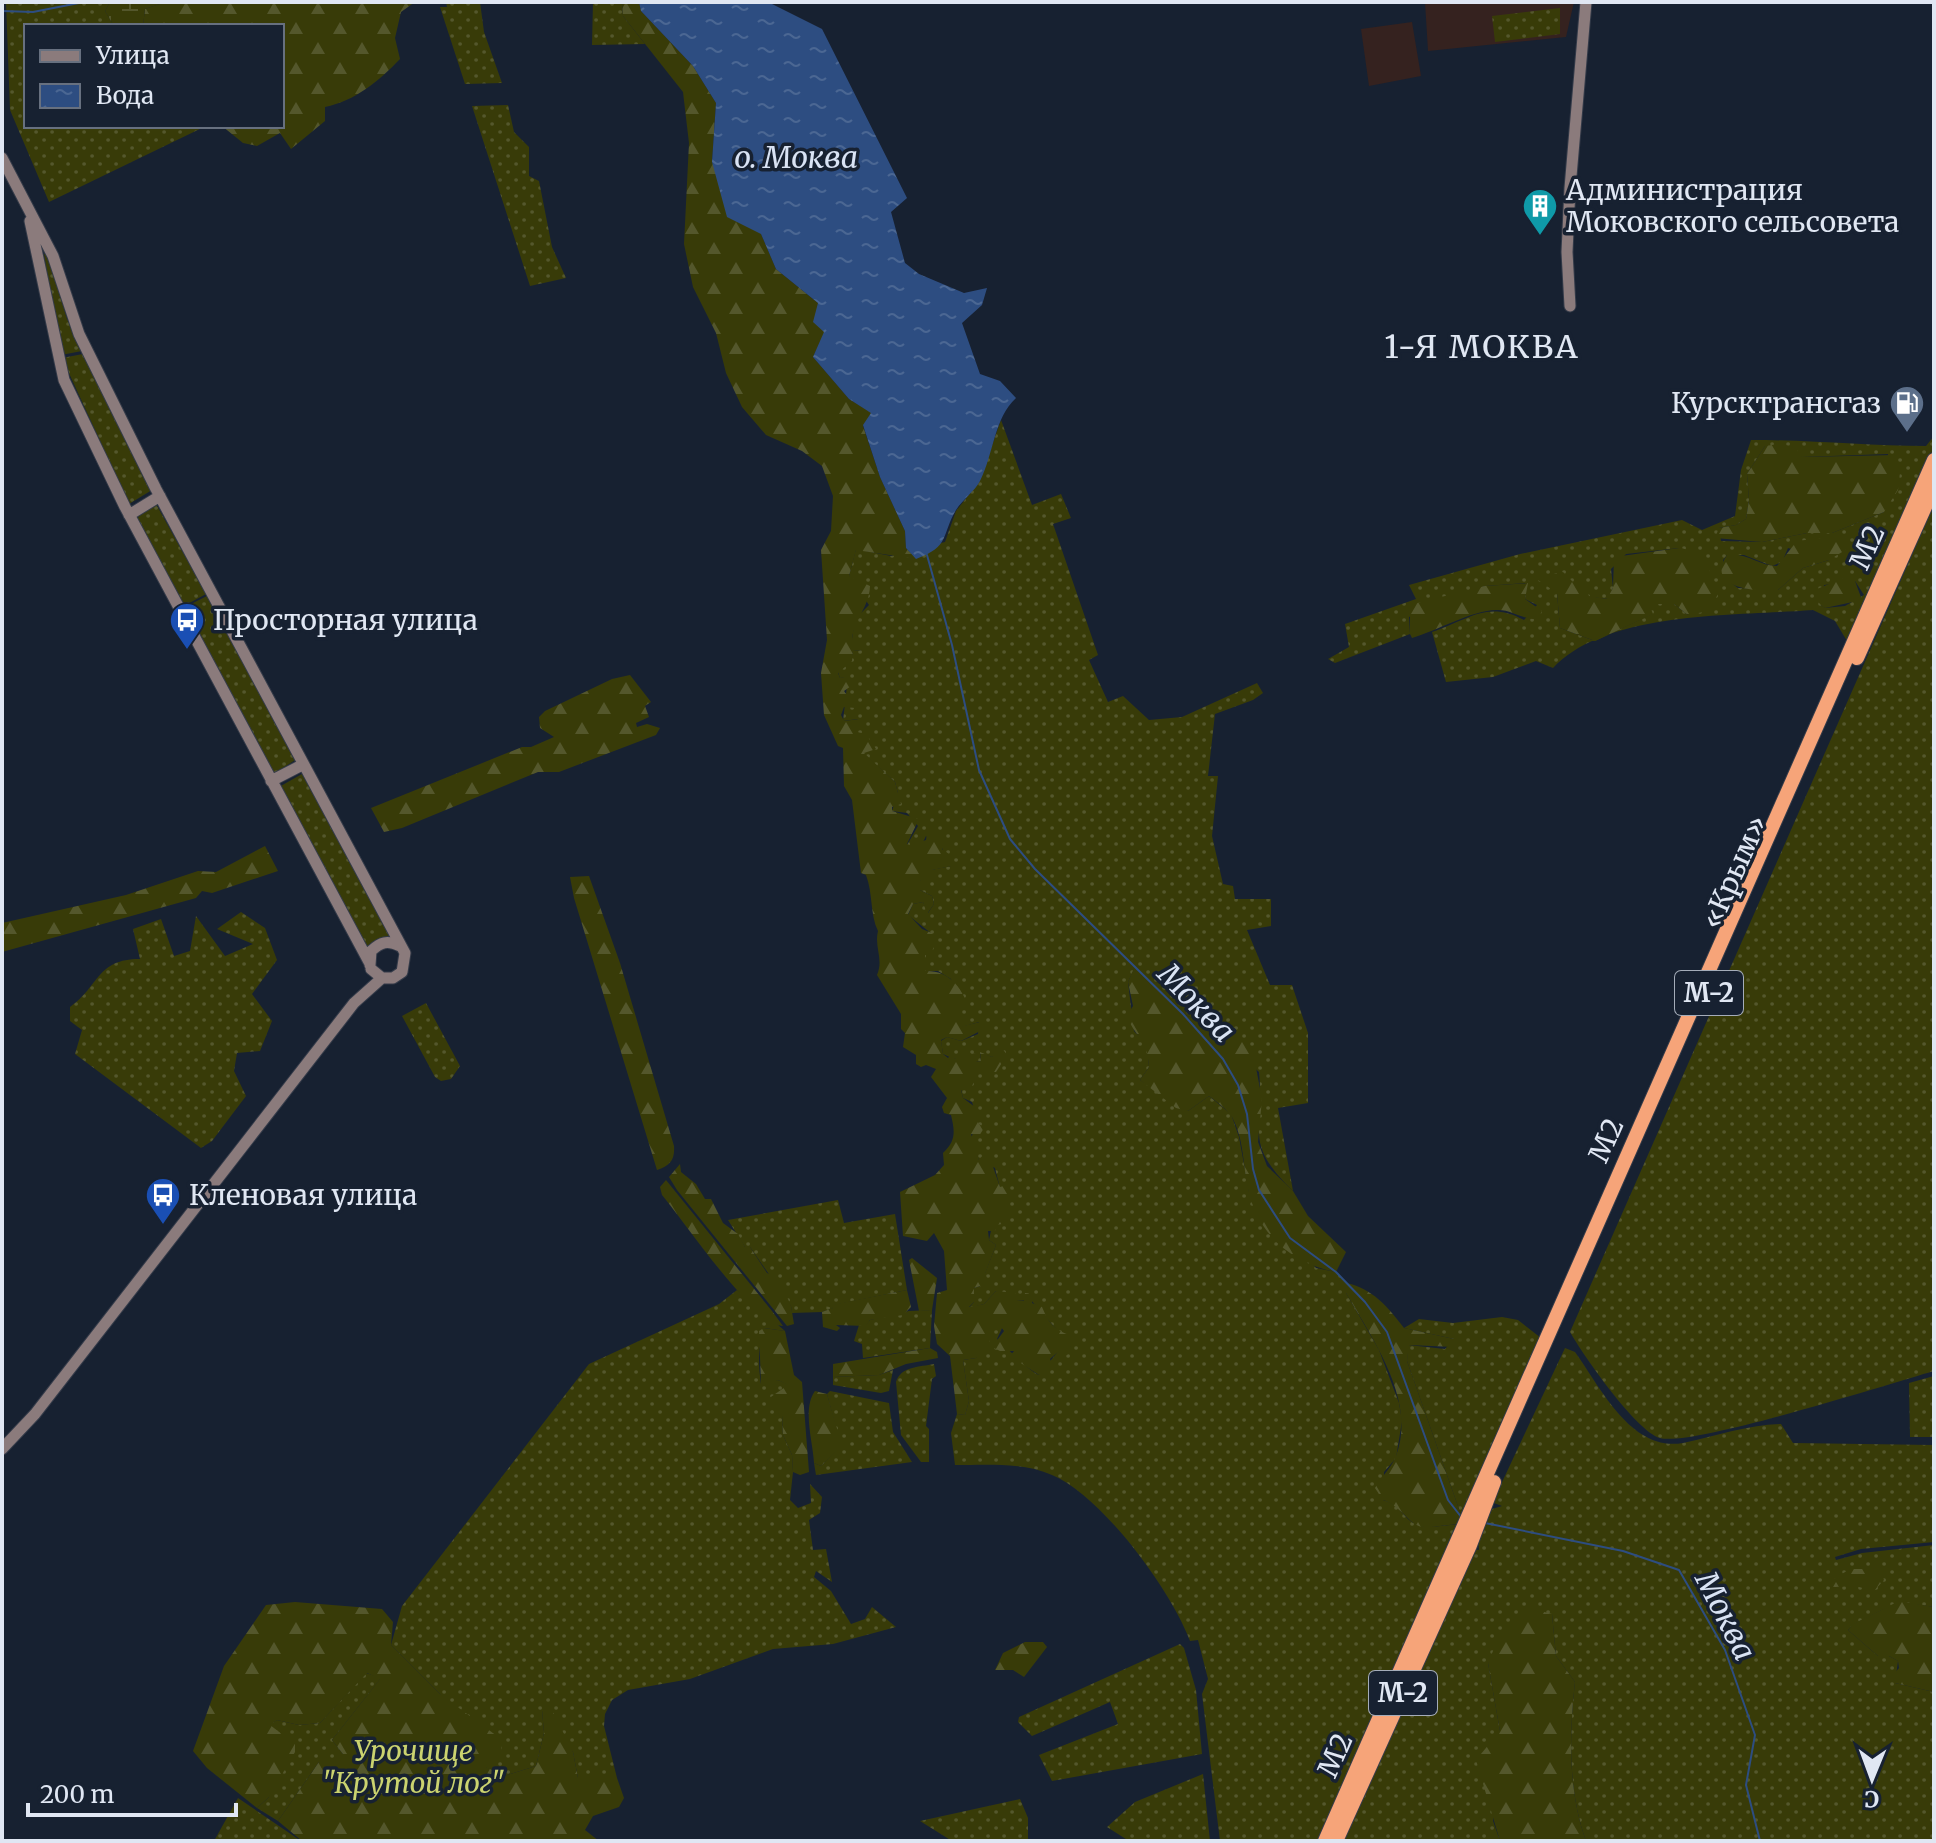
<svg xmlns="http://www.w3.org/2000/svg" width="1936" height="1843" font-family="Merriweather,serif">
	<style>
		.education { fill: #35221f }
		.grass { fill: url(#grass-dots); fill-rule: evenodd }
		.forest { fill: url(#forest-firs) }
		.wetland { fill: url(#wetland-marsh) }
		.water { fill: url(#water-ripples) }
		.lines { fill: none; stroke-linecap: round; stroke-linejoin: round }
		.stream { stroke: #2d4d81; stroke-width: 2 }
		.secondary-casing { stroke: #343b49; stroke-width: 13 }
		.highway-casing { stroke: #343b49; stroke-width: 16 }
		.secondary { stroke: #8b7b7c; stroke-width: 11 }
		.highway { stroke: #f6a479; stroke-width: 14 }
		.labels { text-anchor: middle; stroke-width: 7; stroke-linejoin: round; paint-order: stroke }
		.shield { fill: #172131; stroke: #a4acb9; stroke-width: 2 }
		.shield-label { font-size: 26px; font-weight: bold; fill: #e0e7f3 }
		.poi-label { font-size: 28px; fill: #e0e7f3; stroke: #172131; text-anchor: start }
		.street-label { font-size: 28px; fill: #e0e7f3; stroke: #172131 }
		.park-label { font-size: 28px; font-style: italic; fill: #cbd36f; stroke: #172131 }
		.water-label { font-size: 30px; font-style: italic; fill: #d9e3f4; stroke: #172131 }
		.quarter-label { font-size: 32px; letter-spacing: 2px; fill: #e0e7f3; stroke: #172131 }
	</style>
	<defs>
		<pattern id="grass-dots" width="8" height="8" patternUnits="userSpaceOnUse" patternTransform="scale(2)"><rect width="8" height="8" fill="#383b08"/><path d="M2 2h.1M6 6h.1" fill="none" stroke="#54572c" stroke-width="1.8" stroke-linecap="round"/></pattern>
		<pattern id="forest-firs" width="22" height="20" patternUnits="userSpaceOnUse" patternTransform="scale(2)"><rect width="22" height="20" fill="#383b08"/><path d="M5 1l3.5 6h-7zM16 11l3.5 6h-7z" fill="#54572c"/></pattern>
		<pattern id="wetland-marsh" width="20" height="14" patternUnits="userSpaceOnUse" patternTransform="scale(2)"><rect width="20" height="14" fill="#383b08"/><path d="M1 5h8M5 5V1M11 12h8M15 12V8" fill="none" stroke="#54572c"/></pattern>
		<pattern id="water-ripples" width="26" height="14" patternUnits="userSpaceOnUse" patternTransform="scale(2)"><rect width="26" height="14" fill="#2d4d81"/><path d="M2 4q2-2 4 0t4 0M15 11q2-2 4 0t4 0" fill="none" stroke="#4b6793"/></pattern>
	</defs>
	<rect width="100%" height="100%" fill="#172131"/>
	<path class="education" d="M1425,2h149l-8,35 -138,14z
		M1412,22l9,54 -52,10 -8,-57z"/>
	<path class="grass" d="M6,2h104l-5,9 9,15h-88v100h180l-157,76 -39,-92z
		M446,2h34l4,30 18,51 -37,1 -25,-77h7z
		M593,2h29l1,14 22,28 -53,1z
		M1560,8v26l-65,8 -3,-26z
		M508,105l6,27 15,15v29l10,5 13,66 14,31 -36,8 -58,-180z
		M44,254l4,1 19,64 15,32 -21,4z
		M83,354l69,136 -23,14 -67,-146z
		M1001,420l31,85 29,-11 10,24 -18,6 45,131 -9,5 19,42 15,-6 26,24 33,-3 75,-34 6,10 -10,7 -38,14 -7,62h10l-6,60 11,48 10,2 2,13h36v27l-24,4 23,55h22l16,48v70l-30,5 15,83c-51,-50 -28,-57 -34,-119l-55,-49 -21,-9 -48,-47 -7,15 6,49 13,14 2,22 -9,13 48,31 21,-15 22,18 8,23 10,55 67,76 20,4 10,11v10l33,57 20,53 3,18 -6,37 -12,14 -1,28c20,6 19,19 35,25 12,5 31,-2 45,0l-136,316h-107l-18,-147 6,-15 -10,-39 -8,1c-19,-51 -88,-145 -138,-166 -29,-13 -66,-10 -97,-10l-4,-32 6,-19 8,1 4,-14 -6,-41 13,-2 16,-44 11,12 -6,13c9,8 32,32 42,36l20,-25h9l3,-4 -40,-46 -15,1 -20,-10 -12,13 -15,4 5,-6v-14l6,-2 16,-41 -7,-5 11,-52 -5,-20 -16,-8 -9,-21 9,-15 -7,-22 -9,-4 -2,-9 9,-15 26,-19 -4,2 -12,-4 1,8 -5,1v-8l-22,5 -11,-5 -2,-13 6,-4 14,4 17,-7 1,-12 -21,6 1,-18 -8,-31 -13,-8h-13v-16l7,-21 -24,-19 5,-11 10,-2 5,11 6,-9 -2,-8 -12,-6v-9l11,-11 20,-4 -10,-20 -15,-10 -7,14 -12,-5 11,-19 -11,-13 -15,-2 6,-18 -3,-11 -32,-29 5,-4 -12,-16 2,-14 -15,2 5,-44 -8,1 -2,-6 13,-11 2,-10 9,-1 -10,-11 3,-20 14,-14 -20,-29 7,-27 35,7 54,-14 11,-31 23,-29z
		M1934,436v26l-84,184 -15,-25 -22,-11c-74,6 -206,0 -260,58l-17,-7 -43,16 -47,5 -14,-50c36,-12 55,-32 92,-12l13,-15 -12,-6 2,-16 -42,3 -76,31 1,17 -75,29 -7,-4 21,-12 -4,-23 71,-25 -7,-14 111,-31 162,-34 20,10 33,-14 6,-46 10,-30c60,0 116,6 175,6zM1765,446l37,11 86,-3 -4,58 -52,21h-25l-45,9 -41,-1 -2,-13 17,-3 10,-6 3,-19 -2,-26zM1679,548l9,67 -14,-11h-26l4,10 -57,27 -35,-13 -3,-35 51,6 5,-11 -2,-19 15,-15zM1788,548l41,12 -26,8 -25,22 -40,-2 -11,-8 -4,-20 4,-5h17l28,11 10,-4zM1855,581l9,14 -19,11 -20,2 -4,-3 3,-20z
		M156,504l50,90 -24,13 -46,-89z
		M1934,505v866c-42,12 -243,76 -274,67 -24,-7 -77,-83 -90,-106z
		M207,596l88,164 -21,14 -91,-166z
		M302,774l88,163 -13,2 -10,10 -88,-162z
		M241,912l24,16 12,32 -25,34 20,27 -12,30 -23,2 -3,18 12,25 -34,45 -11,7 -126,-94 7,-24 -12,-9v-14c30,-21 26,-48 70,-48l-7,-30 28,-10 13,37 16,-5 6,-35 29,40 28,-12 -36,-15z
		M426,1003l34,63 -9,13 -10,2 -6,-4 -33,-61z
		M838,1200l6,23 51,-9 12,76 -78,16 5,2 -12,4 -30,1 -1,-7 -41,-59h-5l-17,-27z
		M737,1290l48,41 -21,-3c-6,21 -6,35 -3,56l17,-4 14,6 -10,29 1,20 9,20 1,17 -3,28 8,8 13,-5 -1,-19 12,13 -2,16 -11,7 4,30 13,-1 6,33 -16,-11 -2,6 17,14 20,33 14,-5 7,-12 24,20 -63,17 -60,5 -83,30 -62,11 -16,10 -7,14 -1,12 13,52h-39l-5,-26 -31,-42 2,23 -8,33 -32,10 -19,-9 -45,-73 -49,-49 11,-39 187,-242 130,-60z
		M932,1310l-2,38 -67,10 -1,-14 -8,-3 5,-16h7l4,-5 39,-9z
		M1502,1317l16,3 23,18 -73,176 -8,-2 -53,-151 1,-16 37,4 9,-10 -50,-11 15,-9 34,4z
		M1565,1348l10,4c26,36 56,100 108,91 33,-7 64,-18 98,-19l12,19 139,2 2,97 -73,7 -26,8 1,3 26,-7 72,-8v62c-32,-5 -36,-6 -64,9 -8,5 -16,6 -22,14l30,26h11l9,5 -3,22 39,9v149h-348c-18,-50 -17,-106 -11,-159l-19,-26 -4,-42 -64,49 12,68 -7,90 7,20h-157l131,-292 5,1 -1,-9 14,-32 10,-3 -8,-3 2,-8z
		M934,1364l2,12 -4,3 -6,47 3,3v33h-8l-20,-27 -5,-53c5,-16 24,-15 38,-18z
		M893,1370l-4,21 -8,2 -48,-8v-8l46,-2z
		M1934,1376v61h-24l-1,-54z
		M830,1391l59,12 4,29 19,30 -96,13 -2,-12 7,3 20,-20 -14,-52z
		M1180,1644l4,4 12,42 6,64 -150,27 -13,-26 79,-31 -8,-22 -78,34 -14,-14 1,-5z
		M366,1673l15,5 -49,62 11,14v8h-24l-41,59 -21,-13 12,-11 11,-63 -11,-9 8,-5 22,5 21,-2z
		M1203,1774l7,67h-81l-22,-14 28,-25z
		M238,1798l63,43h-87z
		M1020,1799l8,19v23h-76l-32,-20z"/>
	<path class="forest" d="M166,2h249l-14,10 -6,26 5,21c-21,22 -45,42 -75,48v14l-34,28 -11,-16 -23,13 -14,-3 -21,-17h60v-100h-139l2,-17z
		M622,2h17l2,9 52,55 23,37 -4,59 49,72 15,35 42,34 7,29 -12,25 36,42 23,14 -9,13 17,51 25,54 1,17 10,11 -60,-9 -7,26 21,10c-1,22 -15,31 -18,53l9,1 1,10 -9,1 -1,10 -14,12 2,5 9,-2 2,10 -7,5 12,17 -12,-1 -3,8 3,6 15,-2 -2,13 9,2 10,15 -12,4 31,29 6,22 -9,3v4l27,8 -12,25 12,5 1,-7 6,-2 2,-15 6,-1 10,15 -2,10 11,8 -1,9 -20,4 -3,8 -9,3v9l12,6 2,8 -7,10 -4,-12 -10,2 -5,10 14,15 10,4 3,12 -5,10h-5v16c23,-1 36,15 43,35l-9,4v17l21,-5 4,7 -23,12 -14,-4 -6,3 2,14 5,4 6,-7v8l12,-6 10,1v8l5,-1 -1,-9 12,5 10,-9 5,7 -11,17h-8l-6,-5 -12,8 4,7 -4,8h-9l2,8 16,12v14l5,4 -5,8 -8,-2 8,26 5,-6 5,1 11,32 7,-2 1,24 -6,15 -6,1 -1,6h-7l1,9 7,5 -11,29 6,13 -5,3 -6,-4 -6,2v14l-5,5 15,-3 12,-13 19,2 2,8h7l1,-8 9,1 -2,9 10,4c7,17 15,26 33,29l-7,18 -4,3 -5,-6 -9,8 4,9 -15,7 -29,-19 4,-5h-14l-8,-4 12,-16 -12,-16v23l-16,20 -13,2 6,41 -4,14 -8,-1 -7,-58 -13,-12 -3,-18 3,-33 10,-3 -3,-39 -10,-18 -7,8 -24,-5 -3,-44 35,-17 9,-10 -1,-12c13,-12 12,-21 8,-38l-7,-2 -2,-6 5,-9 -16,-21 5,-8 -10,-4 -5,2 -5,-3v-9l-13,-8 2,-14 -4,-4v-15l-24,-39c7,-16 -3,-28 1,-44 -8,-16 -5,-38 -12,-56l-5,-2 -9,-73 -8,-14 -1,-38 -5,-2 -14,-31 -3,-42 6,-33 -6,-90 10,-19 2,-35 -11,-30 -20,-15 -36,-16 -24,-28 -16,-34 -10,-40 -23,-46 -9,-43 5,-101 -6,-51 -60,-76z
		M1779,444l16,3 7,10 92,-2 6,17 -2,18 -14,22 -52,21h-25l-45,9 -47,-4 4,-10 17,-3 10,-6 3,-19 -2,-26 18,-28z
		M1845,535l5,3 -3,11 -18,11 -26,8 -25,22c-19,2 -74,-1 -51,-35 19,-3 32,11 50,11l20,-25z
		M1679,548c22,2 35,25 39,46l-9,17 -21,4 -14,-11h-25l4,10 -58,27 -35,-13 -3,-35 -22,-15 28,-6 11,11 8,-5 7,18 18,3 6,-11 1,-31z
		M1848,576l7,5 7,19 -37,8c-8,-5 -9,-10 -8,-19z
		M1528,583l-3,16 17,12 -4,8c-16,1 -26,-10 -42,-9 -23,0 -60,21 -84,28l-2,-4v-26l7,-5 68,-17z
		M630,675l21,27 -6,4 4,11 -13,6 1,4 10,-3 13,4 -4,7 -97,37h-21l-136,56 -18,4 -13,-24 151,-61h9l23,-10 -14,-9 -1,-11 6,-6 67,-32z
		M265,846l13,25 -66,22 -10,-2 -6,7 -194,54v-29l124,-28 72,-24 18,1z
		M589,876l31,87 54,183c1,14 -4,20 -17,24l-83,-272 -4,-21z
		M1135,966l48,48 21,9 19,-3 30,32 9,47 -4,43 9,24 26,25 15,25 38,36 -10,20c-45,-9 -78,-38 -88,-83 -5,-24 -4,-50 -16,-72 -5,-8 -15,-15 -23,-21l-21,15 -12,-3 -36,-28 9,-13c-2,-30 -12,-26 -22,-51l6,-10 -5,-24z
		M680,1164l1,8 15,12 9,15h6l12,24 15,11 7,13h5l17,26 12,5 12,28 3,18 -7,2 -110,-136 -8,-13z
		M666,1180l106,131 11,15c-29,-1 -99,-105 -121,-131l-2,-8z
		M912,1258l25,20 -5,32 -13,1 -10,-51z
		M1346,1283c26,5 42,24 58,45l50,11v8l-45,-2 -2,16 53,151 8,2 -5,11c-14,-2 -26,3 -39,2 -14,0 -22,-21 -41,-27l-8,-12c6,-11 17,-21 21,-32 21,-56 -23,-116 -50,-163z
		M907,1290l4,17 -8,8 -33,5 -4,6 -30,-1 4,3 -3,3 -14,-4 -1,-15 11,-4 -7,-2z
		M764,1328l21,3 9,44 8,7 7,90 -9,3 -7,-3 -1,-17 -9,-20 -1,-20 -10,-6 -4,-10 20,-14 -10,-5 -12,6 -5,-2 -2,-53z
		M930,1348l7,4 1,6 -32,6 -27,11 -46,2v-13z
		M815,1391l12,3 15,52 -21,20 -7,-3c-1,-22 -12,-54 1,-72z
		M1850,1569h30l4,11 -11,12c-25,-12 -32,-1 -49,-7z
		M1899,1601l35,6v85l-39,-9 -3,-7 7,-8 -1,-7 -9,-5h-11l-30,-26 5,-6z
		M295,1602l87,7 11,13 -2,23 49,49 61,45 1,17 -16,11 18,9 32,-10 8,-33 -2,-23 8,-4 23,46 5,26h39l7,20 -5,9 -26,9 -8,14 14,11h-297l-24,-20 41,-59h24v-8l-11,-14 48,-61 -13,-6 -47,50 -21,2 -22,-5 -7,5 25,19v8l-26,45 -12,11 -50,-40 -14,-17 31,-85 42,-61z
		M1529,1608l23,6 4,42 19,26c-6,53 -7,109 11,159h-86l-24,-81 24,-29 -12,-68 10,-24z
		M1025,1642h18l4,5 -23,30 -11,-7h-18l8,-17z"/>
	<path class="wetland" d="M110,2h56l-21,7 -2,17h-29l-9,-15z"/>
	<path class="water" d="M639,2h129l54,27 85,169 -16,14 14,51 14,11 45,19 23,-5 -5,17 -20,18 18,51 20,7 16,17c-22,20 -22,55 -36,83 -6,11 -17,18 -24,29 -15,25 -5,36 -40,49l-10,-11 -1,-17 -25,-54 -17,-52 8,-12 -22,-14 -36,-42 11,-25 -11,-10 5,-19 -42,-34 -15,-35 -34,-17 -15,-55 4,-59 -23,-37 -52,-55z"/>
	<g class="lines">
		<path class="stream" d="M2,11l31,1 51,-10
			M927,555l25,90 27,125 31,69 25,30 148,145 40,45 15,26 9,29 6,55 6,21 31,48 46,34 29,30 22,30 61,168 14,18
			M1485,1523l138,28 56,19 46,80 30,85 -9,50 14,56"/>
		<g class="secondary-casing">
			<path id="secondary" d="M2,158l51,98 26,78 77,155 249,464 -3,19 -9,6h-11l-11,-9
				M30,221l34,159 61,127 244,455
				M1570,306l-3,-54 3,-64 16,-186
				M129,515l31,-19
				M271,781l31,-16
				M370,965l1,-14c10,-9 16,-11 29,-5
				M2,1449l33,-35 319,-411 28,-25"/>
		</g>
		<g class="highway-casing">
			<path id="highway" d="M1857,658l77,-171
				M1325,1841l609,-1381
				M1336,1841l134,-296 24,-63"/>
		</g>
		<use href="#secondary" class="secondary"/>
		<use href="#highway" class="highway"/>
	</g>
	<defs>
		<g id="building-pin" transform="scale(1.8)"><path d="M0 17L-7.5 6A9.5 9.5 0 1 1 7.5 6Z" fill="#0f9aa8" stroke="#172131"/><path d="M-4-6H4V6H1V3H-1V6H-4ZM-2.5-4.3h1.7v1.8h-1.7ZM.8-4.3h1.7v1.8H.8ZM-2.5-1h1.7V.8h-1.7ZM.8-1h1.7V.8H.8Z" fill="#fff"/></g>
		<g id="fuel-pin" transform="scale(1.8)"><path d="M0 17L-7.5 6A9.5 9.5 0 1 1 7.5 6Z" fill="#5c6f8a" stroke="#172131"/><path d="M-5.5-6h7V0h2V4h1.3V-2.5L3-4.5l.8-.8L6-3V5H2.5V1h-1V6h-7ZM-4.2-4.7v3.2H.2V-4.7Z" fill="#fff"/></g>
		<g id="bus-pin" transform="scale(1.8)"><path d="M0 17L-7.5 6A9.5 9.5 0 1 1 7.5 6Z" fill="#1a4fb4" stroke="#172131"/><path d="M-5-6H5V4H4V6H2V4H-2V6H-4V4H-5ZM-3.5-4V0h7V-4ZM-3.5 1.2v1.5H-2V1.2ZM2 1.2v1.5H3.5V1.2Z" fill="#fff"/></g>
	</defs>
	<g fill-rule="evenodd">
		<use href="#building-pin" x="1540" y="206"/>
		<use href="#fuel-pin" x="1907" y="403"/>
		<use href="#bus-pin" x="187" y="620"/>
		<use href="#bus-pin" x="163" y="1195"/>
	</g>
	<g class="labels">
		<g class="shield">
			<rect x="1675" y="971" width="68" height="44" rx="6"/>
			<rect x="1369" y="1671" width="68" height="44" rx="6"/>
		</g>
		<g class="shield-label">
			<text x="1709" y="1002">М-2</text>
			<text x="1403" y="1702">М-2</text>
		</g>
		<g class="poi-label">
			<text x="1566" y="200">Администрация<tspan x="1566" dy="32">Моковского сельсовета</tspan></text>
			<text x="1881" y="413" text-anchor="end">Курсктрансгаз</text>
			<text x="213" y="630">Просторная улица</text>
			<text x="189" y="1205">Кленовая улица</text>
		</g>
		<g class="street-label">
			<text transform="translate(1867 547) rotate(-66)" y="10">М2</text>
			<text transform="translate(1734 872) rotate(-66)" y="10">«Крым»</text>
			<text transform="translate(1606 1140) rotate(-66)" y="10">М2</text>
			<text transform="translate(1335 1755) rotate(-66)" y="10">М2</text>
		</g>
		<g class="park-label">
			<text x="413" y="1761">Урочище<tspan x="413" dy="32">"Крутой лог"</tspan></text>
		</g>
		<g class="water-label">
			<text x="796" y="168">о. Моква</text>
			<text transform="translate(1196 1003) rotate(46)" y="10">Моква</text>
			<text transform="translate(1725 1616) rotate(63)" y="10">Моква</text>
		</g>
		<g class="quarter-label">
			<text x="1482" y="358">1-Я МОКВА</text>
		</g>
	</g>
	<rect width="1936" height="1843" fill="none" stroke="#e0e7f3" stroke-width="8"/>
	<rect x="24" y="24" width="260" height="104" fill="#172131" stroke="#67707f" stroke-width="2"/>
	<rect x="40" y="50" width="40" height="12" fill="#8b7b7c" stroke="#67707f" stroke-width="2"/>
	<text x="96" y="64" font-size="24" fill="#e0e7f3">Улица</text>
	<rect x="40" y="84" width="40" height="24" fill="url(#water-ripples)" stroke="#67707f" stroke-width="2"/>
	<text x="96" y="104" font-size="24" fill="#e0e7f3">Вода</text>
	<g transform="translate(1872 1779) rotate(181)" stroke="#172131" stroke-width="6" paint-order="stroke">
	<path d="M0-6L14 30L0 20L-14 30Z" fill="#e0e7f3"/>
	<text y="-12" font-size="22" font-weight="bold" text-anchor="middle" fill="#e0e7f3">С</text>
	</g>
	<path d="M28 1803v12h208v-12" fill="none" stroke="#e0e7f3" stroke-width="4"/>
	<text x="40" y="1803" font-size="24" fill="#e0e7f3" stroke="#172131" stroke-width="6" paint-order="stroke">200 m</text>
</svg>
